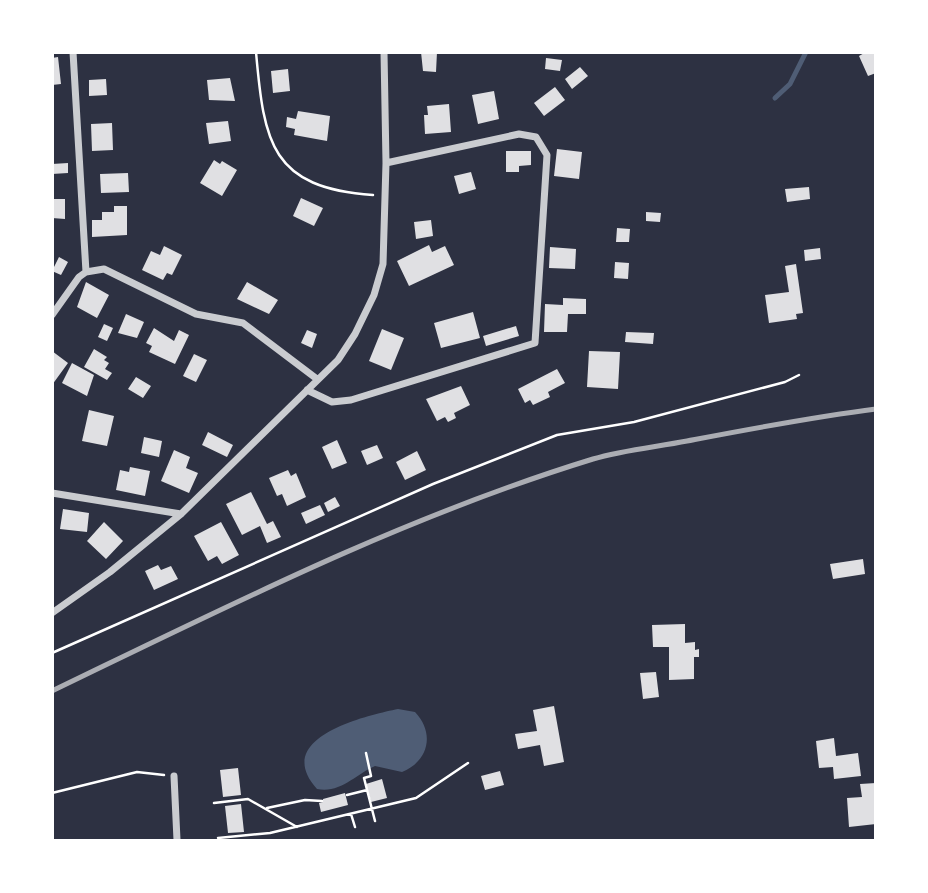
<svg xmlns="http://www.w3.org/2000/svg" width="928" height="893" font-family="Montserrat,sans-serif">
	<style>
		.water { fill: #4f5d75 }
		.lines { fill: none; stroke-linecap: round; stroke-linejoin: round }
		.stream { stroke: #4f5d75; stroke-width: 5 }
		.building { fill: #e0e0e3 }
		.path { stroke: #fff; stroke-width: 2.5 }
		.minor { stroke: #caccd0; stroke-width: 7 }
		.rail { stroke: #abadb3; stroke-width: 5 }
	</style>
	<rect width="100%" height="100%" fill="#2d3142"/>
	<path class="water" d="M398,709l17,3c20,21 14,49 -13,60l-27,-6c-19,8 -35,28 -58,23 -46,-51 47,-73 81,-80z"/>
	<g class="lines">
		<path class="stream" d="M775,98l15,-14 16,-32"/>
	</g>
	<path class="building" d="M421,52h16l-1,20 -13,-1z
		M866,52h10v21l-8,3 -9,-20z
		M58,57l3,27 -9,1v-27z
		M546,58l16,2 -2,11 -15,-2z
		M580,67l8,9 -16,13 -7,-10z
		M288,69l2,22 -17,2 -2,-22z
		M230,78l5,23 -26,-1 -2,-20z
		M106,79l1,16 -18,1v-16z
		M555,87l10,13 -21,16 -10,-13z
		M494,91l5,28 -21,5 -6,-29z
		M449,104l2,28 -26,2 -1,-19h4l-1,-9z
		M298,111l32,5 -3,25 -33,-6 1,-6 -9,-2 1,-10 9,2z
		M228,121l3,20 -22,3 -3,-21z
		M112,123l1,27 -21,1 -1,-27z
		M557,149l25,3 -3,27 -25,-3z
		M506,151h25v14l-12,1v6h-13z
		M214,160l6,4 2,-3 15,9 -15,26 -22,-13z
		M68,163v10l-16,1v-10z
		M471,172l5,17 -17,5 -5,-18z
		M128,173l1,19 -28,1 -1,-19z
		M809,187l1,12 -23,3 -2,-13z
		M301,198l22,10 -9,18 -21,-10z
		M52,199h13v20l-13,-1z
		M114,206h13v29l-35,2v-17h10v-8h12z
		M646,212l15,1 -1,9 -14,-1z
		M431,220l2,16 -17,3 -2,-17z
		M617,228l13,1 -1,13h-13z
		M429,245l3,7 13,-6 9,19 -45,21 -12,-25z
		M164,246l18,9 -10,20 -5,-2 -4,7 -21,-10 9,-19 9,4z
		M550,247l26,2 -1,20 -26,-1z
		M820,248l1,11 -16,2 -1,-11z
		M59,257l9,5 -7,13 -9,-4z
		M615,262l14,1 -1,16 -14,-1z
		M796,264l7,49 -7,1 1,5 -28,4 -4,-28 24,-3 -4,-26z
		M86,282l23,13 -12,23 -20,-11z
		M247,282l31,18 -9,14 -32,-15z
		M563,298l23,1v15h-18l-1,18h-23l1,-28 18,1z
		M473,312l7,26 -39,10 -7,-25z
		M126,314l18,8 -7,16 -19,-5z
		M104,324l9,4 -6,13 -9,-4z
		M516,326l3,10 -33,10 -3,-10z
		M154,328l20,13 5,-11 10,5 -14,29 -26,-12 3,-6 -6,-3z
		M382,329l22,9 -13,32 -22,-9z
		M307,330l10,4 -5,14 -11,-5z
		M626,332l28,1 -1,11 -28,-2z
		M94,349l13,8 -3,3 5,3 -4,6 7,4 -5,7 -23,-13z
		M52,351l16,12 -16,22z
		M589,351l31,1 -2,37 -31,-2z
		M194,354l13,6 -11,22 -13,-6z
		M72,363l22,12 -7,21 -25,-13z
		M557,369l8,14 -17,9 2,5 -17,8 -3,-5 -5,3 -7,-14z
		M136,377l15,9 -8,12 -15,-9z
		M461,386l9,19 -16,8 2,5 -8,4 -3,-5 -8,4 -11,-22z
		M89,410l25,6 -7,30 -25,-5z
		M208,432l25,13 -6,12 -25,-12z
		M144,437l18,4 -3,16 -18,-4z
		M337,440l10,23 -15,6 -10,-22z
		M377,445l6,13 -16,7 -6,-14z
		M174,450l16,7 -4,11 12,5 -9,20 -28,-12z
		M417,451l9,19 -21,10 -9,-18z
		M130,467l20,4 -5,25 -29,-6 4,-20 9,2z
		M288,470l3,6 5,-3 10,24 -19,9 -5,-12 -5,2 -8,-18z
		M251,492l16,32 6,-3 8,16 -14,6 -7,-17 -18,9 -16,-31z
		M335,497l5,9 -12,6 -4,-9z
		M320,505l5,10 -19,9 -5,-11z
		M63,509l26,4 -2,19 -27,-3z
		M104,522l19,19 -17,18 -19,-18z
		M221,522l18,33 -17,9 -5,-8 -9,5 -14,-25z
		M863,559l2,15 -32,5 -3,-15z
		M158,565l3,5 10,-4 7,13 -24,11 -9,-19z
		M685,624v19l10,-1v8l4,-1v8h-5v22l-25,1v-33h-16l-1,-22z
		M656,672l3,25 -16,2 -3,-26z
		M554,706l10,56 -20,4 -4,-21 -22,4 -3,-15 22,-3 -4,-21z
		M834,738l2,18 22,-3 3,23 -27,3 -1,-12 -14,1 -3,-27z
		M238,768l3,27 -18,2 -3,-27z
		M500,771l4,14 -19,5 -4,-14z
		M382,779l5,19 -16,4 -5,-18z
		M876,783v41l-27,3 -2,-29 15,-1 -2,-13z
		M345,793l3,12 -27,7 -2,-9 4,-1v-3z
		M241,804l3,28 -16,1 -3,-27z"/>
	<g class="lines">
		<path class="path" d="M256,52c8,91 15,136 117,143
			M52,653l381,-169 124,-49 77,-13 151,-40 14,-7
			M366,753l5,23 -7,2 11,43
			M52,793l85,-21 27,3
			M347,795l20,-5
			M214,803l34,-4 49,28
			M267,808l38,-8 17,1
			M351,814l4,13
			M218,838l52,-5 146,-35 52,-35"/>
		<path class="minor" d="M73,52l13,220
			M52,315l27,-38 7,-5 18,-3 92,45 47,9 74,56
			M307,390l25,12 19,-2 184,-57 12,-188 -11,-18 -17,-3 -133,29
			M52,493l129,21
			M52,613l58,-41 71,-58 157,-154 17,-26 19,-39 9,-31 3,-101 -2,-111
			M174,776l3,64"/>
		<path class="rail" d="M52,691c178,-86 352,-174 541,-232 30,-9 63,-12 94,-18 63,-12 125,-24 189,-32"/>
	</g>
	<rect width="928" height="893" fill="none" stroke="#ffffff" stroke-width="108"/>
</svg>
